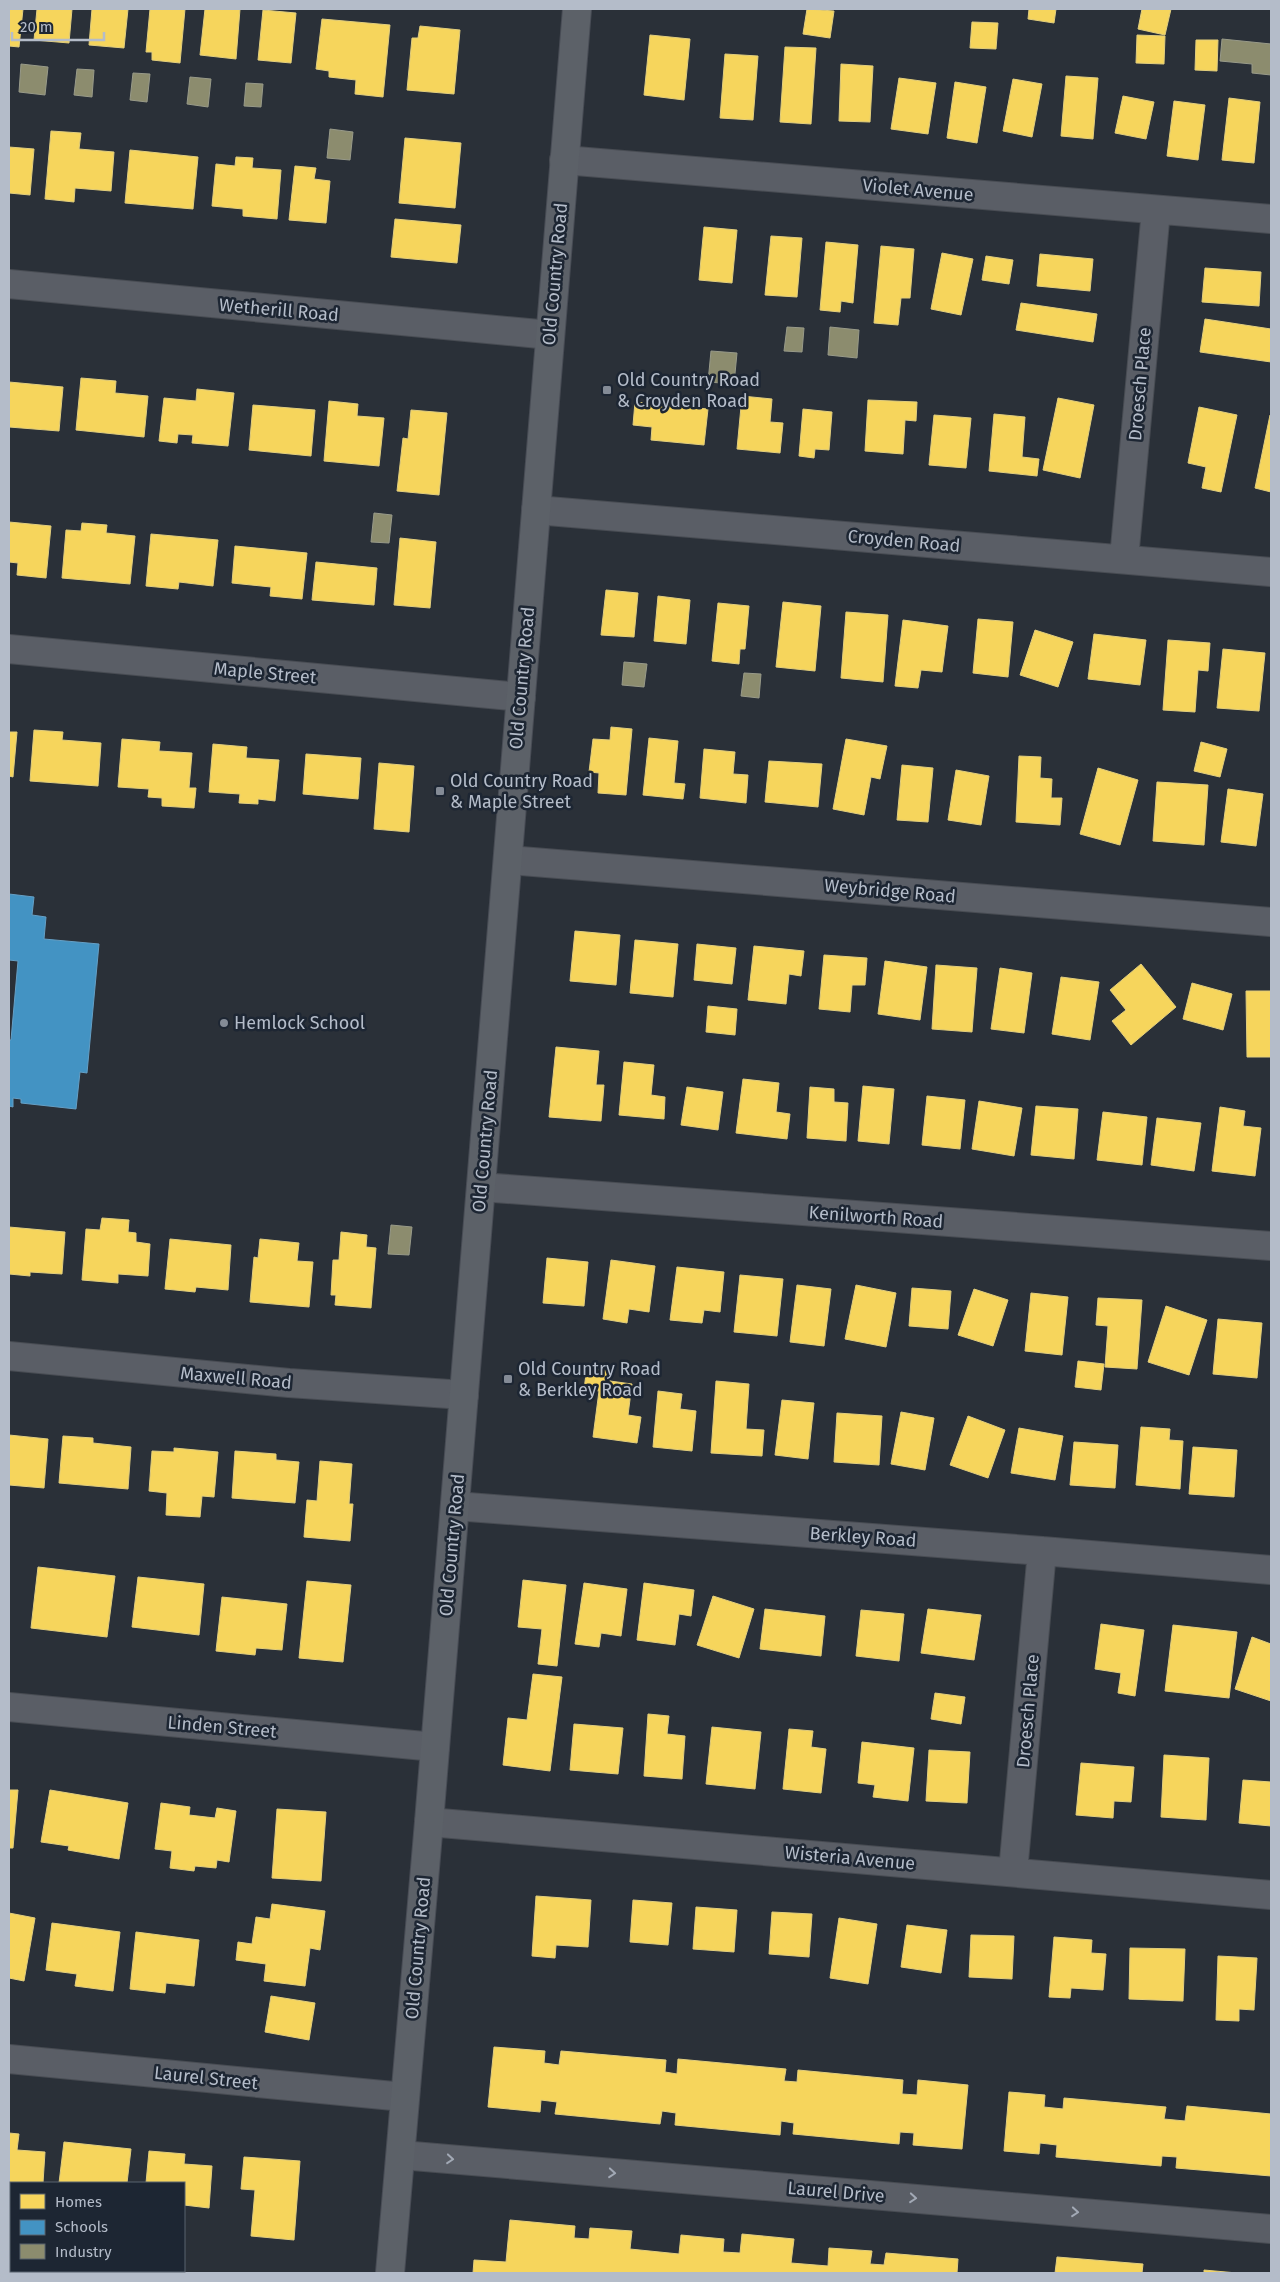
<svg xmlns="http://www.w3.org/2000/svg" width="1280" height="2282" font-family="'Fira Sans',sans-serif">
	<style>
		.homes { fill: #f6d55c; stroke: #e2ce7d }
		.schools { fill: #4393c3; stroke: #659fc5 }
		.industry { fill: #8c8c6e; stroke: #989a89 }
		.lines { fill: none; stroke-linecap: round; stroke-linejoin: round }
		.minor-casing { stroke: #484c53; stroke-width: 30 }
		.tertiary-casing { stroke: #484c53; stroke-width: 30 }
		.primary-casing { stroke: #484c55; stroke-width: 30 }
		.minor { stroke: #5a5e66; stroke-width: 28 }
		.tertiary { stroke: #5a5e66; stroke-width: 28 }
		.primary { stroke: #5c6168; stroke-width: 28 }
		.oneway { stroke: #a2a9b5 }
		.poi-dot { fill: #848b96; stroke: #1d2633; stroke-width: 2 }
		.labels { text-anchor: middle; stroke-width: 5; stroke-linejoin: round; paint-order: stroke }
		.street-label { font-size: 18px; fill: #b4bcc9; stroke: #1d2633 }
		.poi-label { font-size: 18px; fill: #b4bcc9; stroke: #1d2633; text-anchor: start }
	</style>
	<rect width="100%" height="100%" fill="#2a3038"/>
	<path class="homes" d="M9,9h14l-4,38 -10,-1z
		M37,9h35l-3,34 -35,-3z
		M92,9h36l-4,39 -35,-3z
		M150,9h35l-5,54 -28,-3v-8h-6z
		M205,9h35l-4,50 -36,-4z
		M807,9l27,2 -4,27 -27,-4z
		M1029,9h27l-2,14 -26,-4z
		M1142,9h29l-6,26 -27,-6z
		M263,10l33,3 -5,50 -33,-3z
		M322,19l68,6 -7,72 -28,-3 1,-14 -27,-3v-6l-13,-2z
		M972,22l26,1 -2,26 -26,-1z
		M420,26l40,4 -6,64 -47,-4 5,-52h6z
		M650,35l40,4 -6,61 -40,-5z
		M1137,35l28,1 -1,28 -28,-1z
		M1196,40h22l-1,31 -22,-1z
		M785,47l31,1 -5,76 -31,-2z
		M725,54l33,2 -5,64 -33,-2z
		M841,64l32,2 -3,56 -31,-1z
		M1066,76l32,2 -5,61 -32,-3z
		M899,78l37,5 -8,51 -37,-5z
		M1013,79l29,5 -10,53 -29,-6z
		M955,82l31,5 -9,56 -30,-5z
		M1123,96l31,6 -8,37 -31,-6z
		M1229,98l31,4 -6,61 -32,-3z
		M1174,101l31,4 -7,55 -31,-4z
		M51,131l30,2 -2,16 35,3 -3,39 -36,-3 -1,14 -29,-3z
		M405,138l56,5 -6,65 -56,-5z
		M9,147l25,2 -4,46 -21,-2z
		M130,150l68,7 -5,52 -68,-6z
		M236,157l17,1 -1,10 29,2 -4,49 -34,-3v-7l-31,-3 4,-42 19,2z
		M295,166l21,2 -2,11 16,2 -4,42 -37,-3z
		M395,219l66,6 -4,38 -66,-6z
		M704,227l33,3 -5,53 -33,-3z
		M771,236l31,2 -5,59 -32,-2z
		M826,242l32,3 -5,58 -12,-2 -1,11 -20,-2z
		M881,246l33,3 -4,49h-9l-3,27 -24,-2z
		M942,253l31,6 -12,56 -30,-6z
		M1040,254l53,5 -3,32 -53,-5z
		M986,256l27,4 -4,24 -27,-4z
		M1205,268l56,4 -2,34 -57,-4z
		M1021,303l76,11 -4,28 -77,-12z
		M1205,319l66,10v33l-71,-10z
		M81,378l35,3 -1,12 33,3 -4,41 -68,-7z
		M9,382l54,5 -4,44 -50,-4z
		M197,389l37,4 -6,53 -36,-3 1,-8 -15,-1 -1,9 -18,-2 5,-43 32,3z
		M742,396l30,3 -2,23 13,1 -3,30 -43,-4z
		M1058,398l36,7 -14,73 -37,-8z
		M868,400l49,2 -1,19 -11,-1 -2,34 -38,-3z
		M329,401l29,3 -1,12 27,2 -5,48 -55,-5z
		M635,402l73,7 -4,36 -53,-5 1,-13 -19,-2z
		M253,405l62,5 -4,46 -62,-6z
		M1199,407l38,8 -16,77 -19,-4 4,-21 -18,-4z
		M803,409l29,3 -3,38 -14,-1 -1,9 -15,-2z
		M411,410l36,3 -8,82 -42,-4 6,-53 5,1z
		M994,414l31,3 -3,40 17,2 -2,17 -48,-5z
		M934,415l37,3 -5,50 -37,-3z
		M1270,415h1v77l-16,-4z
		M9,522l42,4 -5,52 -29,-3 1,-12 -9,-1z
		M82,523l25,2 -1,8 29,3 -5,48 -68,-6 4,-48 15,1z
		M151,534l67,6 -5,46 -34,-4 -1,7 -32,-3z
		M400,538l36,4 -6,66 -36,-3z
		M235,546l72,7 -5,46 -32,-3 1,-9 -39,-4z
		M316,562l61,6 -3,37 -62,-5z
		M606,590l32,3 -4,44 -33,-2z
		M658,596l32,4 -4,44 -32,-3z
		M783,602l38,4 -6,65 -39,-4z
		M718,603l31,3 -4,43h-5l-1,15 -27,-3z
		M846,612l42,3 -5,67 -42,-4z
		M978,619l35,3 -5,55 -35,-4z
		M903,620l45,6 -6,46 -21,-2 -3,18 -23,-2z
		M1035,630l38,12 -15,45 -38,-12z
		M1094,634l52,6 -6,45 -52,-6z
		M1168,640l42,3 -2,28 -10,-1 -3,42 -32,-2z
		M1223,649l42,4 -6,58 -42,-3z
		M611,727l21,2 -6,66 -28,-2 1,-20 -10,-1 4,-33 17,1z
		M34,730l29,2 -1,8 39,3 -3,43 -68,-5z
		M9,732h8l-4,45 -4,-1z
		M649,738l29,3 -4,42 11,1 -2,15 -40,-4z
		M122,739l38,3 -1,9 33,2 -3,35h7l-2,20 -32,-2v-8l-14,-1 1,-8 -31,-2z
		M846,739l41,7 -7,33 -9,-2 -7,38 -31,-6z
		M1201,742l26,7 -7,28 -26,-6z
		M213,744l34,3 -1,11 33,2 -4,41 -17,-2v5l-19,-1 1,-9 -31,-2z
		M704,749l31,3 -2,22 15,1 -2,28 -46,-5z
		M306,754l55,4 -3,41 -55,-5z
		M1019,756l22,1 -1,21 12,1 -1,19h11l-2,27 -44,-3z
		M769,761l53,3 -4,43 -53,-5z
		M379,763l35,3 -5,66 -35,-3z
		M902,765l31,3 -5,54 -31,-2z
		M1098,768l40,12 -18,65 -40,-11z
		M956,770l33,6 -8,49 -33,-5z
		M1157,782l51,3 -4,60 -51,-4z
		M1228,789l35,5 -7,52 -35,-4z
		M575,931l45,4 -4,50 -46,-4z
		M635,940l43,4 -5,53 -43,-4z
		M697,944l39,4 -4,36 -38,-4z
		M754,946l50,5 -3,25 -12,-2 -3,30 -38,-4z
		M824,955l43,3 -2,27h-13l-2,27 -31,-3z
		M885,961l42,6 -7,53 -42,-6z
		M1141,964l35,43 -45,38 -19,-24 14,-11 -16,-20z
		M936,965l41,3 -5,64 -40,-3z
		M1000,968l32,5 -8,60 -33,-4z
		M1061,977l38,5 -9,58 -38,-6z
		M1192,983l40,11 -9,36 -40,-11z
		M1246,991h25v66h-24z
		M708,1006l29,3 -2,26 -29,-3z
		M556,1047l43,4 -3,34h8l-3,36 -52,-4z
		M624,1062l30,3 -3,30 14,2 -1,22 -45,-4z
		M743,1079l36,4 -3,29 14,2 -3,25 -51,-6z
		M863,1086l31,3 -5,55 -31,-3z
		M687,1087l36,5 -5,38 -37,-5z
		M810,1087l24,2v13l14,1 -2,38 -39,-3z
		M927,1096l38,4 -5,49 -38,-4z
		M979,1101l43,7 -8,48 -42,-7z
		M1036,1106l42,3 -4,50 -43,-4z
		M1220,1107l25,4 -2,15 18,2 -6,48 -43,-5z
		M1103,1112l44,5 -5,48 -45,-5z
		M1157,1118l44,5 -7,48 -43,-6z
		M102,1218l27,2 -1,12 8,1v9l14,2 -2,32 -30,-2v9l-36,-3 4,-51 14,1z
		M9,1227l56,5 -3,42 -32,-2v4l-21,-2z
		M341,1232l26,3 -1,12 10,1 -5,60 -36,-3 1,-10h-5l2,-35h6z
		M170,1239l61,6 -3,45 -32,-3 -1,5 -30,-3z
		M260,1239l39,4 -2,18 16,1 -4,45 -59,-5 4,-45 4,1z
		M547,1258l41,4 -4,44 -41,-3z
		M611,1260l44,6 -6,46 -20,-3 -2,14 -24,-4z
		M677,1267l47,5 -4,40 -16,-2 -2,13 -32,-3z
		M740,1275l43,4 -6,57 -43,-4z
		M797,1285l34,4 -7,57 -34,-4z
		M856,1285l40,8 -10,54 -41,-8z
		M912,1288l39,3 -3,38 -39,-3z
		M974,1289l34,11 -15,46 -35,-11z
		M1031,1293l37,4 -6,58 -37,-4z
		M1098,1298l44,2 -5,69 -32,-2 3,-41 -12,-1z
		M1166,1306l41,14 -18,55 -41,-13z
		M1218,1319l44,4 -5,55 -44,-4z
		M1078,1361l26,3 -3,26 -26,-3z
		M587,1367l24,4 -1,10 22,3 -4,31 13,2 -4,26 -44,-6 6,-46 -15,-2z
		M716,1381l33,3 -3,45 18,1 -2,26 -51,-3z
		M658,1391l24,3 -2,15 16,2 -4,40 -39,-4z
		M782,1400l32,3 -6,56 -33,-4z
		M901,1412l33,6 -9,52 -34,-6z
		M837,1413l45,3 -3,49 -45,-3z
		M968,1416l37,14 -17,48 -38,-13z
		M1141,1427l29,2 -1,11 14,1 -3,48 -44,-4z
		M1019,1428l44,8 -8,44 -44,-7z
		M9,1435l39,4 -4,49 -35,-3z
		M63,1436l30,2v5l38,4 -3,42 -69,-6z
		M1074,1442l44,3 -3,43 -45,-3z
		M1193,1447l44,3 -3,47 -45,-3z
		M174,1448l44,4 -4,45 -12,-1 -2,21 -34,-2 1,-22 -18,-2 3,-40 22,1z
		M235,1451l41,3v6l23,2 -4,41 -63,-5z
		M320,1461l32,3 -3,40h4l-3,37 -46,-4 3,-37 10,1z
		M38,1567l77,9 -8,61 -76,-9z
		M138,1577l66,7 -5,51 -67,-8z
		M523,1580l43,5 -9,81 -19,-2 4,-35 -24,-2z
		M307,1581l44,4 -8,77 -44,-4z
		M584,1583l43,6 -6,47 -20,-3 -2,14 -24,-3z
		M644,1583l50,7 -3,26 -12,-2 -4,31 -38,-5z
		M713,1596l41,13 -15,49 -42,-13z
		M222,1597l65,7 -5,46 -26,-2 -1,7 -39,-4z
		M765,1609l60,7 -4,40 -61,-7z
		M928,1609l53,6 -7,45 -53,-7z
		M861,1610l43,4 -5,47 -43,-5z
		M1101,1624l43,6 -9,66 -17,-3 3,-20 -26,-4z
		M1173,1625l64,7 -8,66 -64,-7z
		M1252,1637l19,7v57l-36,-12z
		M533,1674l29,3 -12,94 -47,-6 5,-47 19,2z
		M935,1693l30,4 -4,27 -30,-5z
		M648,1714l21,2 -2,18 18,2 -3,43 -38,-3z
		M574,1724l49,4 -5,46 -48,-4z
		M712,1727l49,5 -6,57 -49,-5z
		M789,1729l24,2 -2,16 15,2 -5,44 -38,-4z
		M862,1742l52,6 -6,53 -35,-4 2,-12 -17,-2z
		M929,1750l41,2 -3,51 -41,-2z
		M1164,1755l45,3 -3,62 -45,-3z
		M1081,1763l53,4 -3,35 -17,-1 -1,17 -37,-3z
		M1243,1780l28,2v44l-32,-3z
		M9,1790h9l-5,58h-4z
		M50,1790l78,13 -9,56 -51,-9 1,-4 -28,-4z
		M161,1803l29,4 -1,8 26,3 2,-10 19,3 -7,51 -12,-2 -1,8 -21,-2 -1,5 -24,-3 2,-17 -17,-2z
		M277,1809l49,3 -5,69 -49,-3z
		M536,1896l55,4 -3,47 -32,-2 -1,13 -23,-2z
		M633,1900l39,3 -4,42 -38,-3z
		M272,1904l53,7 -5,39 -10,-2 -5,38 -41,-5 2,-17 -30,-4 2,-18 14,2 4,-27 14,2z
		M696,1907l41,3 -3,42 -41,-3z
		M772,1912l40,2 -3,43 -40,-3z
		M9,1913l26,5 -11,63 -15,-3z
		M839,1918l38,6 -9,60 -38,-6z
		M52,1923l68,9 -7,59 -38,-5 2,-12 -31,-4z
		M907,1925l40,5 -6,43 -40,-6z
		M136,1932l63,8 -5,46 -28,-3 -1,10 -35,-4z
		M971,1935l43,1 -2,43 -43,-2z
		M1054,1937l38,3 -1,13 15,1 -3,36 -32,-2 -1,10 -21,-1z
		M1130,1948l55,1 -2,52 -54,-2z
		M1218,1956l39,2 -3,52 -15,-1v12l-23,-1z
		M271,1996l44,7 -6,37 -44,-8z
		M494,2047l51,4 -1,12 15,2 2,-14 105,9 -1,12 12,2 1,-15 108,10 -2,12 13,1 1,-12 105,10 -1,14 15,1 1,-15 50,5 -6,64 -49,-4 1,-12 -14,-1 -1,12 -106,-10 1,-11 -13,-2 -1,14 -105,-10 1,-12 -14,-2 -2,13 -105,-10 2,-12 -16,-2 -1,12 -52,-5z
		M1009,2092l36,3 -1,12 19,2 1,-11 102,9 -2,12 21,2 2,-15 84,8v62l-95,-8 1,-11 -15,-1 -1,10 -105,-9 1,-12 -17,-2 -1,11 -35,-3z
		M9,2133l10,1 -2,16 28,2 -2,31h-32v11h-2z
		M64,2142l67,7 -4,34h-68z
		M149,2151l36,3 -1,10 28,2 -3,42 -25,-3v-22h-38z
		M244,2157l56,4 -6,79 -43,-4 4,-46 -14,-1z
		M510,2220l65,6 -1,12 15,1 1,-11 42,3 -2,18 49,5 2,-19 43,4 -1,13 17,1 2,-19 52,5 -3,24 37,3 1,-18 43,3 -2,13 14,1 2,-12 72,6 -1,14h-484l1,-13 32,2z
		M1057,2257l86,7 -1,9h-87z
		M1204,2270l33,3h-33z"/>
	<path class="schools" d="M9,894l25,3 -2,18 14,2 -2,22 55,5 -12,129 -7,-1 -4,37 -55,-6v-4l-8,-1v9l-4,-1v-66h2l7,-79 -9,-1z"/>
	<path class="industry" d="M1222,39l49,5v31l-19,-2v-9l-32,-3z
		M21,64l27,3 -3,28 -26,-3z
		M77,69l17,1 -2,27 -18,-2z
		M133,73l17,1 -3,28 -17,-2z
		M190,77l21,2 -3,28 -21,-3z
		M246,83l17,1 -2,23 -17,-1z
		M330,129l23,3 -3,28 -23,-2z
		M787,327l17,1 -2,24 -18,-1z
		M830,327l29,3 -2,28 -29,-3z
		M711,351l26,2 -3,31 -26,-2z
		M374,513l18,2 -3,28 -18,-1z
		M624,662l23,2 -3,23 -22,-2z
		M744,673l17,1 -2,24 -18,-2z
		M391,1225l21,2 -3,28 -21,-1z"/>
	<g class="lines">
		<g class="minor-casing">
			<path id="minor" d="M564,160l707,59
				M536,510l735,62
				M1124,559l32,-349
				M9,649l512,48
				M508,860l763,62
				M481,1187l790,59
				M9,1356l280,27 175,12
				M455,1506l587,45 229,19
				M9,1707l426,40
				M429,1822l842,73
				M1013,1872l29,-321
				M9,2059l395,38
				M401,2155l870,74"/>
		</g>
		<g class="tertiary-casing">
			<path id="tertiary" d="M9,284l541,51"/>
		</g>
		<g class="primary-casing">
			<path id="primary" d="M390,2273l39,-451 148,-1813"/>
		</g>
		<use href="#minor" class="minor"/>
		<use href="#tertiary" class="tertiary"/>
		<use href="#primary" class="primary"/>
	</g>
	<defs><path id="oneway-chevron" d="M-2-3.5L2.5 0L-2 3.5" fill="none" stroke-width="1.6" stroke-linecap="round" stroke-linejoin="round" transform="scale(1.25)"/></defs>
	<g class="oneway">
		<use href="#oneway-chevron" transform="translate(450 2159) rotate(5)"/>
		<use href="#oneway-chevron" transform="translate(612 2173) rotate(5)"/>
		<use href="#oneway-chevron" transform="translate(913 2198) rotate(5)"/>
		<use href="#oneway-chevron" transform="translate(1075 2212) rotate(5)"/>
	</g>
	<g class="poi-dot">
		<rect x="602" y="385" width="10" height="10" rx="2.5"/>
		<rect x="435" y="786" width="10" height="10" rx="2.5"/>
		<circle cx="224" cy="1023" r="5"/>
		<rect x="503" y="1374" width="10" height="10" rx="2.5"/>
	</g>
	<g class="labels">
		<g class="street-label">
			<text transform="translate(918 190) rotate(5)" y="6">Violet Avenue</text>
			<text transform="translate(555 274) rotate(-85)" y="6">Old Country Road</text>
			<text transform="translate(279 310) rotate(5)" y="6">Wetherill Road</text>
			<text transform="translate(1140 384) rotate(-85)" y="6">Droesch Place</text>
			<text transform="translate(904 541) rotate(5)" y="6">Croyden Road</text>
			<text transform="translate(265 673) rotate(5)" y="6">Maple Street</text>
			<text transform="translate(522 678) rotate(-85)" y="6">Old Country Road</text>
			<text transform="translate(890 891) rotate(5)" y="6">Weybridge Road</text>
			<text transform="translate(485 1141) rotate(-85)" y="6">Old Country Road</text>
			<text transform="translate(876 1217) rotate(4)" y="6">Kenilworth Road</text>
			<text transform="translate(236 1378) rotate(5)" y="6">Maxwell Road</text>
			<text transform="translate(863 1537) rotate(4)" y="6">Berkley Road</text>
			<text transform="translate(452 1545) rotate(-85)" y="6">Old Country Road</text>
			<text transform="translate(1028 1711) rotate(-85)" y="6">Droesch Place</text>
			<text transform="translate(222 1727) rotate(5)" y="6">Linden Street</text>
			<text transform="translate(850 1858) rotate(5)" y="6">Wisteria Avenue</text>
			<text transform="translate(418 1948) rotate(-85)" y="6">Old Country Road</text>
			<text transform="translate(206 2078) rotate(6)" y="6">Laurel Street</text>
			<text transform="translate(836 2192) rotate(5)" y="6">Laurel Drive</text>
		</g>
		<g class="poi-label">
			<text x="617" y="386">Old Country Road<tspan x="617" dy="21">&amp; Croyden Road</tspan></text>
			<text x="450" y="787">Old Country Road<tspan x="450" dy="21">&amp; Maple Street</tspan></text>
			<text x="234" y="1029">Hemlock School</text>
			<text x="518" y="1375">Old Country Road<tspan x="518" dy="21">&amp; Berkley Road</tspan></text>
		</g>
	</g>
	<rect width="1280" height="2282" fill="none" stroke="#b4bcc9" stroke-width="20"/>
	<rect x="10" y="2182" width="175" height="90" fill="#1d2633" stroke="#59626f"/>
	<rect x="20" y="2194" width="25" height="15" fill="#f6d55c" stroke="#59626f"/>
	<text x="55" y="2207" font-size="15" fill="#b4bcc9">Homes</text>
	<rect x="20" y="2220" width="25" height="15" fill="#4393c3" stroke="#59626f"/>
	<text x="55" y="2232" font-size="15" fill="#b4bcc9">Schools</text>
	<rect x="20" y="2244" width="25" height="15" fill="#8c8c6e" stroke="#59626f"/>
	<text x="55" y="2257" font-size="15" fill="#b4bcc9">Industry</text>
	<path d="M12 32v8h92v-8" fill="none" stroke="#b4bcc9" stroke-width="2.5"/>
	<text x="20" y="32" font-size="15" fill="#b4bcc9" stroke="#1d2633" stroke-width="4" paint-order="stroke">20 m</text>
</svg>
